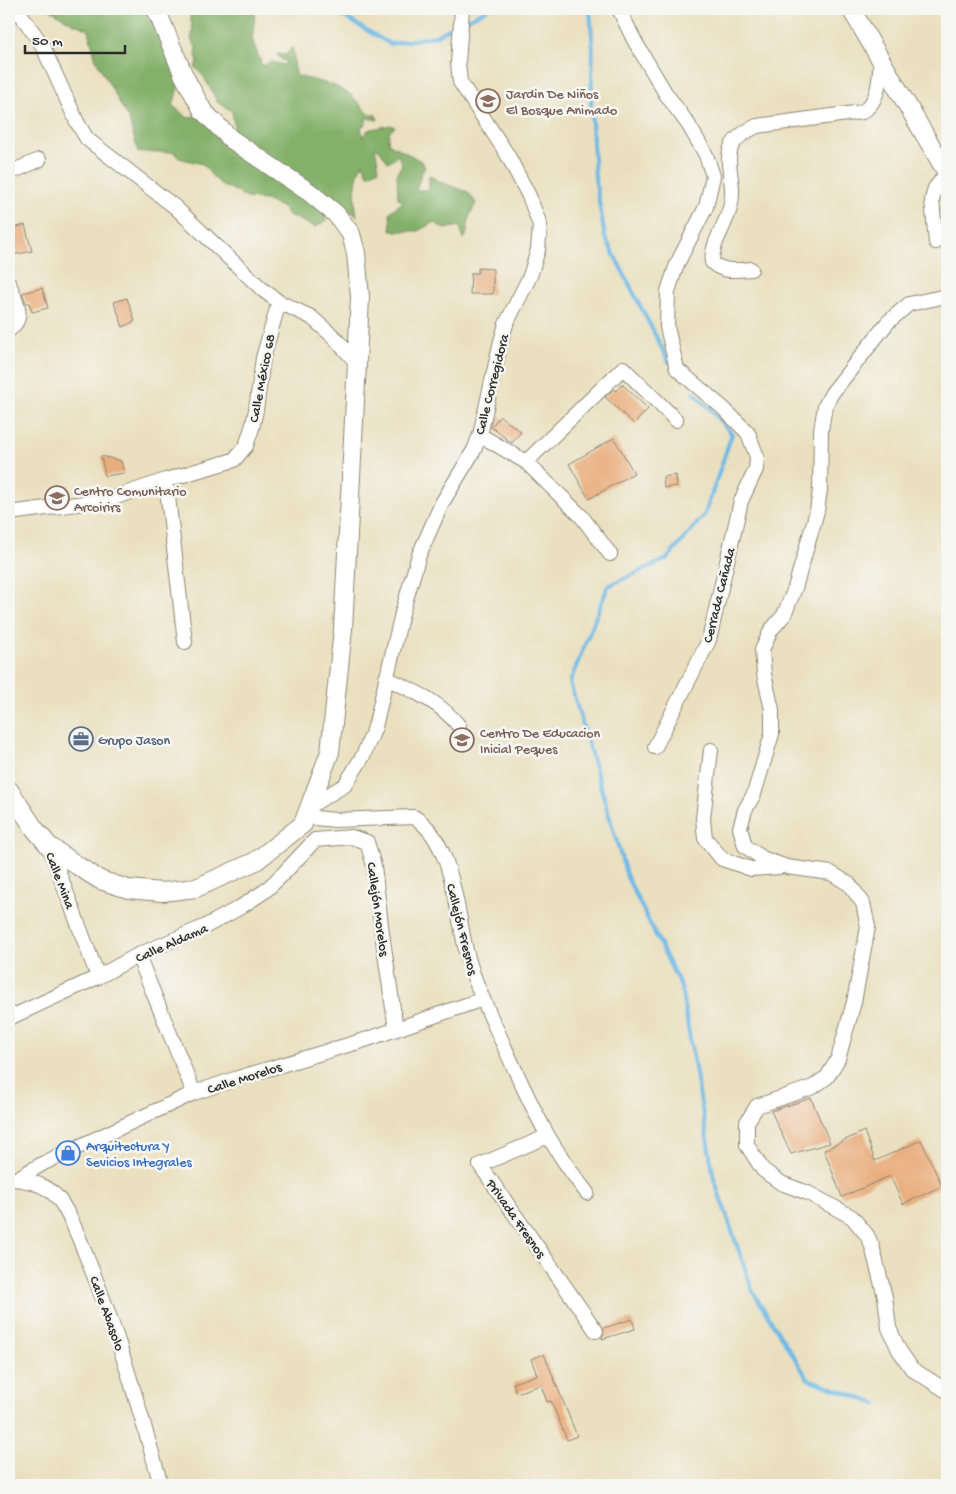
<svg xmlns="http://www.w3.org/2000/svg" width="956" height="1494" font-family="'Gochi Hand',sans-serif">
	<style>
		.forest { fill: #84b16a; stroke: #586e4a }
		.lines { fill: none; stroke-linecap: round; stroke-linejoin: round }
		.stream { stroke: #6db9e6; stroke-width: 4 }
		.building { fill: #e9ad7d }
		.minor-casing { stroke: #8a8675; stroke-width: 16 }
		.tertiary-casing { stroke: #8a8675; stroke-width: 20 }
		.minor { stroke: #fff; stroke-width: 14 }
		.tertiary { stroke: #fff; stroke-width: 18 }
		.labels { text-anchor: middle; stroke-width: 5; stroke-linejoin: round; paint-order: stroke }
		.education-label { font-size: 14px; fill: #785e54; stroke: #f6f6f2; text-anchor: start }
		.street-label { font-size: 14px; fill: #2b2b2b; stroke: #f6f6f2 }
		.service-label { font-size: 14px; fill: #4e5e75; stroke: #f6f6f2; text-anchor: start }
		.shop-label { font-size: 14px; fill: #366cbe; stroke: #f6f6f2; text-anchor: start }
	</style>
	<rect width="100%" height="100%" fill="#f6f6f2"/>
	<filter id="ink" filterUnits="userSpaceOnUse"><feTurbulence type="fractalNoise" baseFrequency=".02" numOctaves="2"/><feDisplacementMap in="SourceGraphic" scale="10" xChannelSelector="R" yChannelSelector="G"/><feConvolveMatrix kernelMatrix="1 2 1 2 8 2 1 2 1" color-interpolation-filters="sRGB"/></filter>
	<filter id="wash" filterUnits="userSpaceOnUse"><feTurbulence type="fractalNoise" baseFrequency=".0096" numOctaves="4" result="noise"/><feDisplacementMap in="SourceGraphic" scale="20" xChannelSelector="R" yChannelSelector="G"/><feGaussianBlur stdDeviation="1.12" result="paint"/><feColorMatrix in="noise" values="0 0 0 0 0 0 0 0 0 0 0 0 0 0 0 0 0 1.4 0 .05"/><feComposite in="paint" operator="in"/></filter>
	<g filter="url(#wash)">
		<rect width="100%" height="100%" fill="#eae0bf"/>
		<path class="forest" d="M49,9h90l3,3 4,-3h10l29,52 -12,45 15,12 14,-4 31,22 1,-11 -2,-14 -14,-8 -14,-26 -9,-10 3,-6 -2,-6 1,-6 -6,-10 2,-8 -3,-16 -10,-6h72l3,5 -3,25 10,27 9,-4 13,3 3,-2 -7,-5 -3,-4 9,1 6,-8c3,10 1,19 5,29l36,9 18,10 16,17 9,3 2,5 -12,-2v6l-5,3 2,10 5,-7 23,-5 4,2 -6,5 -1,11 33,18 4,6 -4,7 -5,16h13v-15l11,7 28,10 8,11 -6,12 -4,21 -3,3 -3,-13 -16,3 -10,-7 -16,9h-27l-1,-19 13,-10 -5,-4 -1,-26 5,-7 -4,-10 -10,7 -9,-13 -4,-2 4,22 -11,6 -5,-12c-9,14 -9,36 -6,53l-15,-11 -20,-2 4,18 -11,6 -27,-12 -5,-7 -18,-8 -18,-2 -17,-10 -6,-1 -11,-10 -10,-13 -24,-6 -5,-6h-36l-9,-32 -33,-60 -8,-31 -16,-6z"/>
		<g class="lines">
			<path class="stream" d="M338,9l3,6 49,29 45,-8 23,-12
				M590,9l3,42 -2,54 4,73 10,59 64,125
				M464,21l24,-12
				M694,392l38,42 -27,80 -38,45 -59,27 -38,96 57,195 54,110 33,192 39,113 55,87 69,25"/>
		</g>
		<g id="blocks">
			<path class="building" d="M25,225l7,26 -23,5v-27z
				M478,268l15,1v25h-23l1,-21h7z
				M42,288l6,20 -16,4 -3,-9h-3l-4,-10z
				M127,298l8,23 -12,6 -9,-25z
				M622,384l26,25 -14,15 -29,-27 9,-8 2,2z
				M500,416l21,16 -9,11 -21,-16z
				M614,438l20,35 -45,26 -20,-35z
				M101,456l20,5 3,12 -19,3z
				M676,475l1,11 -13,2 -1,-11z
				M811,1098l19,45 -39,11 -20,-43z
				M864,1131l11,30 46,-21 21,46 -39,18 -13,-28 -48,21 -18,-47z
				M632,1319l3,10 -33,10 2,-11z
				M544,1354l33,82 -10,4 -16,-39 -4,1 -6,-17 -25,8 -3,-10 24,-8 -6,-16z"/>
		</g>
	</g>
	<g filter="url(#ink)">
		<use href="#blocks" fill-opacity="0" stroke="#8a8675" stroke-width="1"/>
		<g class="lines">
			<g class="minor-casing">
				<path id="minor" d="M17,9l25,36 35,77 10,17 88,68 88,83 16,12 32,15 23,20 23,26
					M619,9l15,31 32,54 22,30 18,31 7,21 -7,31 -29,57 -9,27 -1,36 10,42 46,39 25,25 9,24 -1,12 -15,32 -32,139 -54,107
					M9,173l30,-13
					M936,242l-4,-42 3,-12 12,-15
					M751,269c-13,1 -29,4 -39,-7 0,-20 13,-35 18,-54 10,-36 -22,-60 27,-82l105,-14c18,-11 17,-33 19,-52
					M9,283c6,18 18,34 0,47
					M947,297h-5l-33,7 -21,18 -56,71 -7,13 -4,24 -1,60 -3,21 -22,77 -11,27 -13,15 -9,20 2,24 8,36v24l-18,60 -9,16 -5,18 5,18 17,12 25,9 44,6 18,11 14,19 5,24 -14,75 -16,57 -11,18 -14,10 -56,19 -10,16v23l16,25 18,13 27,10 44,24 15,18 5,11 13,51 4,31 10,22 13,19 35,22
					M480,435l46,27 56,55 28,37
					M526,462l97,-94 53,52
					M166,480l19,162
					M9,513l98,-13 59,-20 68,-20 12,-14 6,-18 4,-18 7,-52 16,-56
					M386,678c29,14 53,23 73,48
					M711,750l-8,68 2,20 17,21 29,10 28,-2
					M310,806l35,-21 18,-29 12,-29 27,-114 17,-58 23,-52 32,-53 6,-15 20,-90 6,-21 24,-48 8,-26 2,-25 -11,-29 -22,-42 -47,-72 -2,-19 4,-54
					M306,817l29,3 79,-3c36,21 42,86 50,124 6,33 22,65 36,96 15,33 30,67 48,99 12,20 25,39 39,57
					M315,840l36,-3 16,5 7,24 8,67 14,96
					M49,846l49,131
					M138,955l56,138
					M9,1018l89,-41 40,-22 68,-29 33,-18 26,-17 17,-16 33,-35
					M548,1136l-68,29 116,166
					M12,1179c16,1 33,5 45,18 12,14 23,43 30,61 31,74 52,150 74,227
					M16,1179l28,-16 150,-70 44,-15 130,-39 115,-40"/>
			</g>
			<g class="tertiary-casing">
				<path id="tertiary" d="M851,9l96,164
					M9,790l25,38 15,18 29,20 22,14 28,9 34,3 34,-4 60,-27 47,-37 27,-72 13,-123 14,-266 3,-66 -4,-44 -5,-19 -15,-20 -27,-22 -78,-53 -28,-28 -19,-35 -28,-67"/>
			</g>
			<use href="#minor" class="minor"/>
			<use href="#tertiary" class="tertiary"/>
		</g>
	</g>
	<defs>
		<g id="school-ring" transform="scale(1.25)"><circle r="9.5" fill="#f6f6f2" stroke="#8d6e63" stroke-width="1.5"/><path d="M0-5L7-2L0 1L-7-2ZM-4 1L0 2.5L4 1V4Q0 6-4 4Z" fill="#8d6e63"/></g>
		<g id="office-ring" transform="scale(1.25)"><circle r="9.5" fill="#f6f6f2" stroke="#5c6f8a" stroke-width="1.5"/><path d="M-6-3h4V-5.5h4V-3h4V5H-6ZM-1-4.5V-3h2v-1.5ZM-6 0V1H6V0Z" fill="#5c6f8a"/></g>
		<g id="shop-ring" transform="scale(1.25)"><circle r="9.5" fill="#f6f6f2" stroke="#3f7fe0" stroke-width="1.5"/><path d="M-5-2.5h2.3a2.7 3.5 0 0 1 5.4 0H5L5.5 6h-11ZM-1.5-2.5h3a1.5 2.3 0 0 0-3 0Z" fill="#3f7fe0"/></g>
	</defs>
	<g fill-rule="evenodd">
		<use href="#school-ring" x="488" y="101"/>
		<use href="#school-ring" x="57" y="498"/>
		<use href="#office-ring" x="81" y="739"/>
		<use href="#school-ring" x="462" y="740"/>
		<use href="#shop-ring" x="68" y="1153"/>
	</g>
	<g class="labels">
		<g class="education-label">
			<text x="506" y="98">Jardin De Niños<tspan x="506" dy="16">El Bosque Animado</tspan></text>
			<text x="74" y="495">Centro Comunitario<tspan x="74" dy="16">Arcoirirs</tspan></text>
			<text x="480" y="737">Centro De Educacion<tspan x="480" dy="16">Inicial Peques</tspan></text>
		</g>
		<g class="street-label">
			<text transform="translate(261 378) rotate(-79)" y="5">Calle México 68</text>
			<text transform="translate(491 384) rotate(-76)" y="5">Calle Corregidora</text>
			<text transform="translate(718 595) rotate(-76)" y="5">Cerrada Cañada</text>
			<text transform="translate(61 880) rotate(69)" y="5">Calle Mina</text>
			<text transform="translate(379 909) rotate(82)" y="5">Callejón Morelos</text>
			<text transform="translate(463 929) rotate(76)" y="5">Callejón Fresnos</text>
			<text transform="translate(171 942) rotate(-24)" y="5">Calle Aldama</text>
			<text transform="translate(244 1077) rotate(-18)" y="5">Calle Morelos</text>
			<text transform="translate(517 1218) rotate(55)" y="5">Privada Fresnos</text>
			<text transform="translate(108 1313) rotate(70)" y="5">Calle Abasolo</text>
		</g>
		<g class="service-label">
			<text x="98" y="744">Grupo Jason</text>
		</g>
		<g class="shop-label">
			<text x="86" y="1150">Arquitectura Y<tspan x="86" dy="16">Sevicios Integrales</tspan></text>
		</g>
	</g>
	<rect width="956" height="1494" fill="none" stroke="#f6f6f2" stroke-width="30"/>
	<path d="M25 45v8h100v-8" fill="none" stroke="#2b2b2b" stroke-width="2.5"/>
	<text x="32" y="45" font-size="15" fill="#2b2b2b" stroke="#f6f6f2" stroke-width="4" paint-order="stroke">50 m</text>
</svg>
